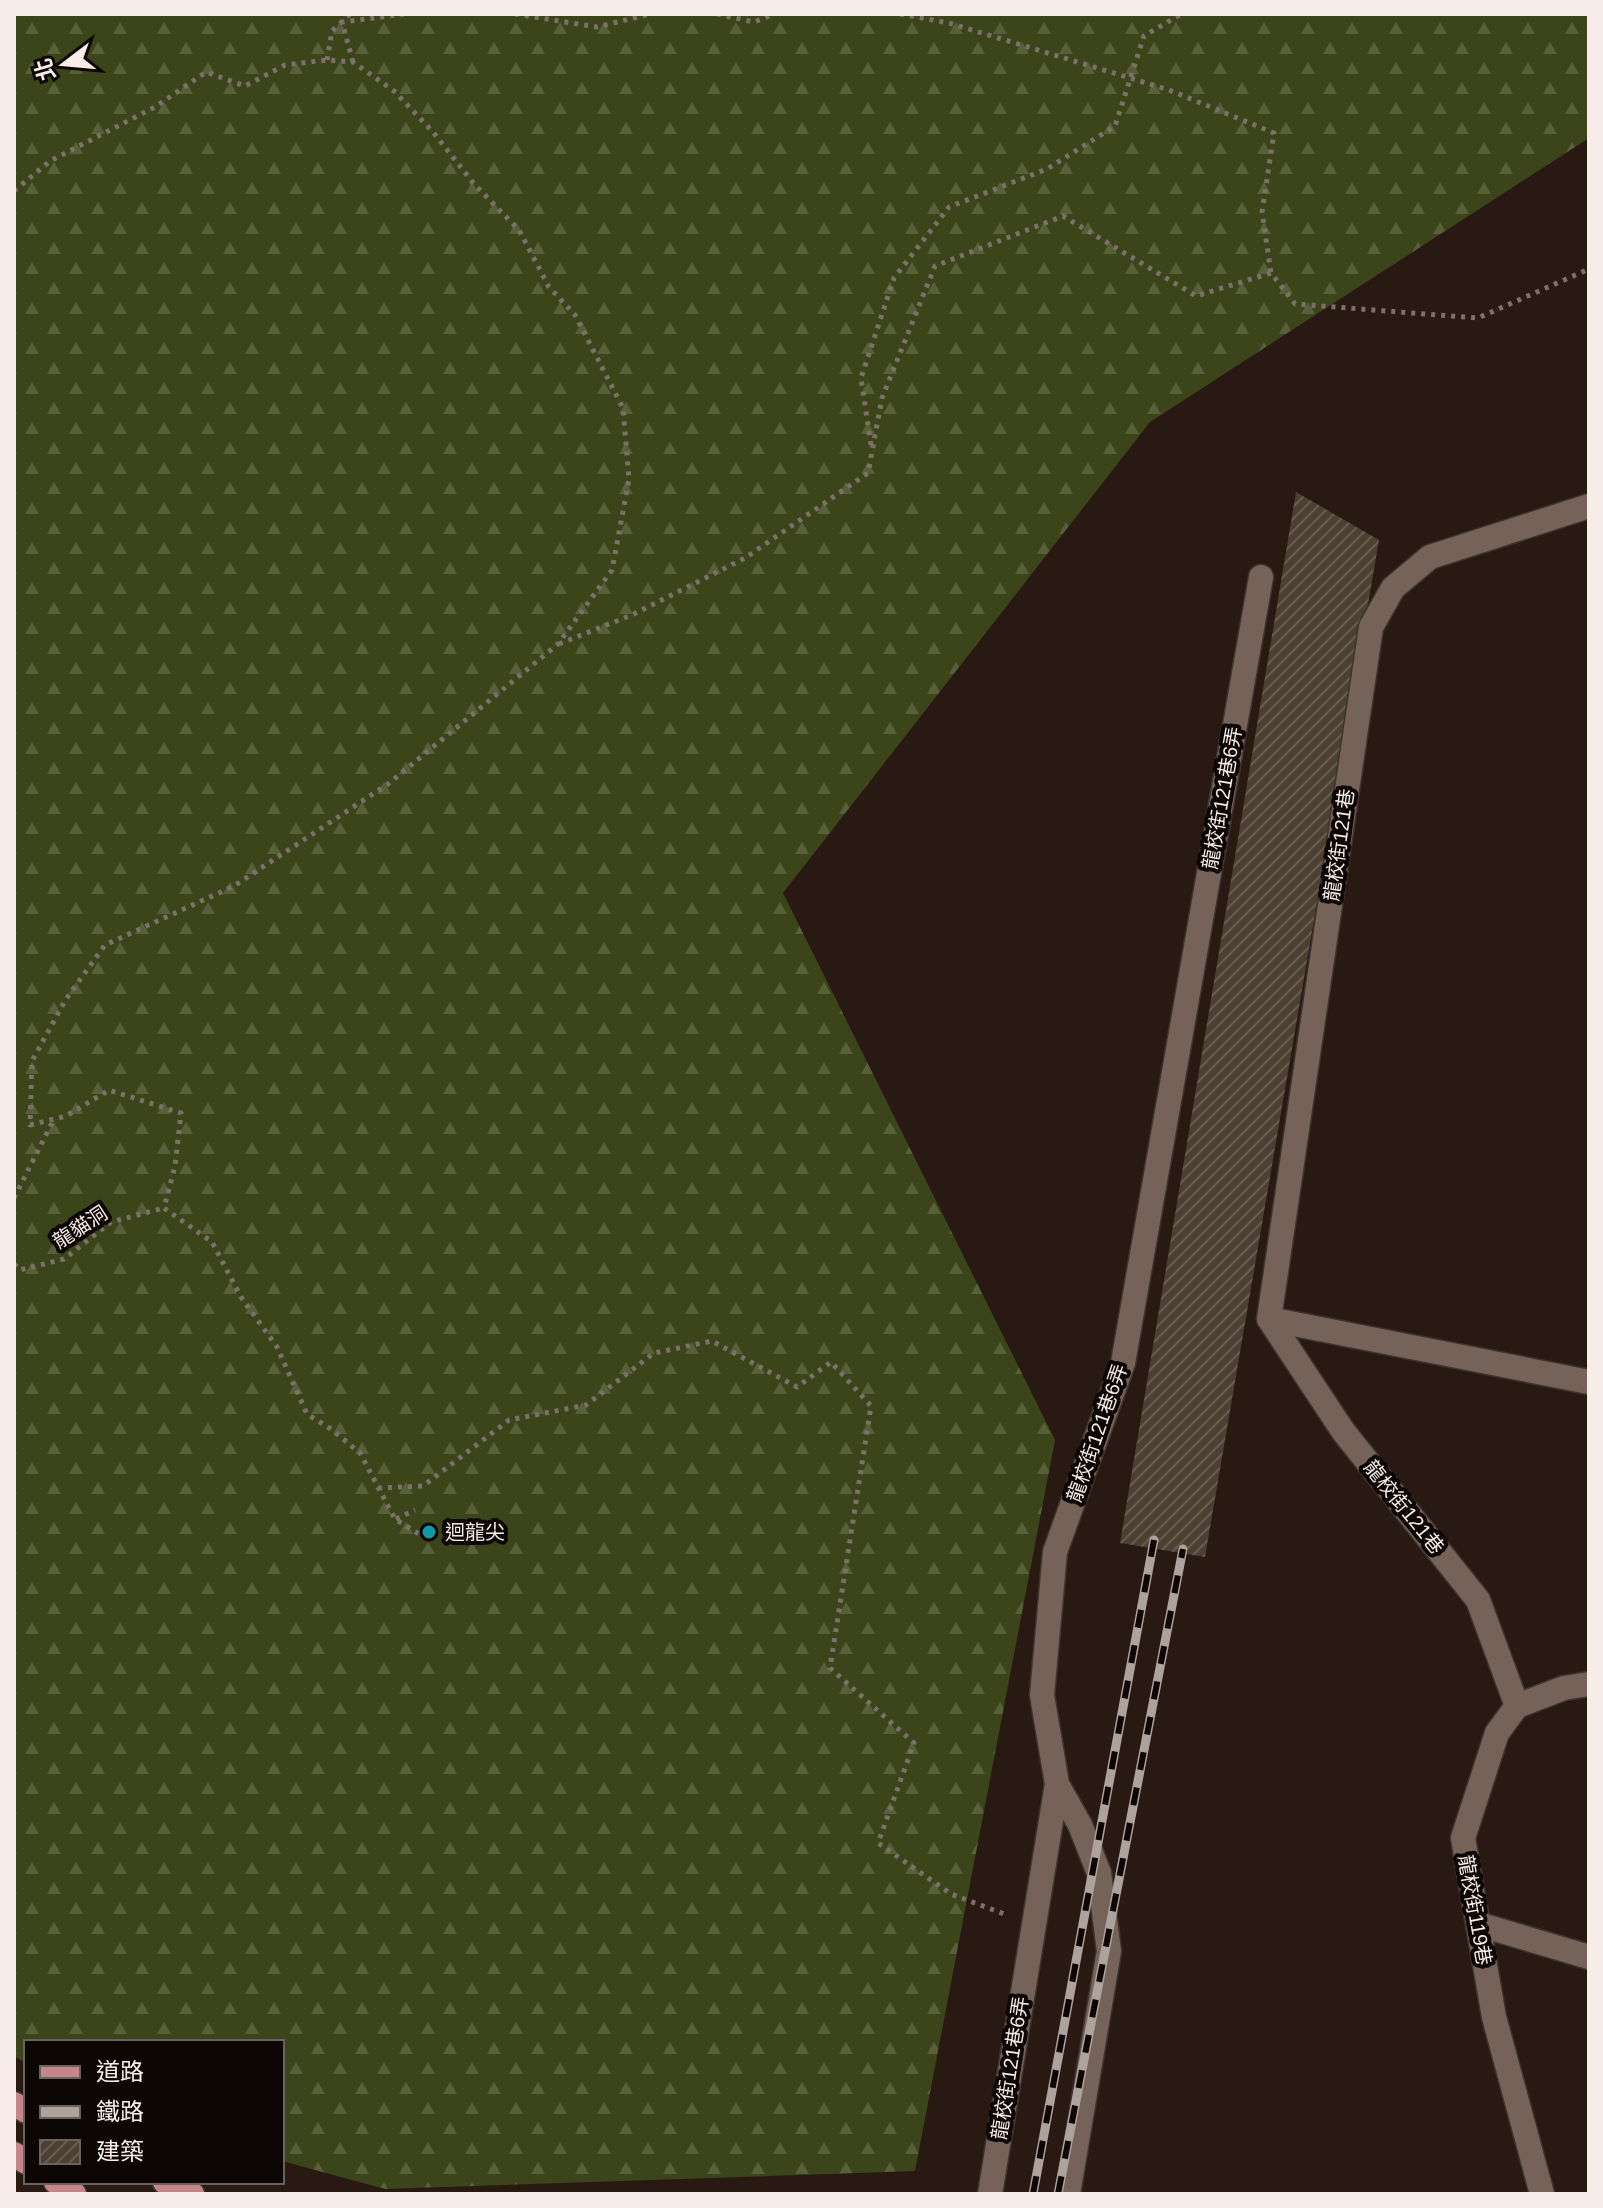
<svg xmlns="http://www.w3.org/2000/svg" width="1603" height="2208" font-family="Helvetica,'Noto Sans TC',sans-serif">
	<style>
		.forest { fill: url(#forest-firs) }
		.building { fill: url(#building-hatch) }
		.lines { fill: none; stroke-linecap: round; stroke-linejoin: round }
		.minor-casing { stroke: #3e332f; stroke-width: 27 }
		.major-casing { stroke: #3e332f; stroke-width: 27 }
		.path { stroke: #7d706a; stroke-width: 5; stroke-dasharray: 4 6; stroke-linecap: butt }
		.minor { stroke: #75635a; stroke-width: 24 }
		.major { stroke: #c68586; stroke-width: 24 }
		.rail-casing { stroke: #aea29c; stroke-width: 9 }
		.rail { stroke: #0c0604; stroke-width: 6; stroke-dasharray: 18; stroke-linecap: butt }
		.culture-dot { fill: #0f9aa8; stroke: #0c0604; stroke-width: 3 }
		.labels { text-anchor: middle; stroke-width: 8; stroke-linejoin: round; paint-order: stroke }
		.street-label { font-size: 20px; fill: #f7ece7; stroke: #0c0604 }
		.poi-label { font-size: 20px; fill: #f7ece7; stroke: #0c0604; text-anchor: start }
	</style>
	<defs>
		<pattern id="forest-firs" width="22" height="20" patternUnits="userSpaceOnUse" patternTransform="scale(2)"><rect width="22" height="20" fill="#3b4519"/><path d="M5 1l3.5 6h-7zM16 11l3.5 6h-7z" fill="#58603a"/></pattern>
		<pattern id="building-hatch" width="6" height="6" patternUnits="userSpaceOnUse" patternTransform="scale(2)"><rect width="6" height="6" fill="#4c4032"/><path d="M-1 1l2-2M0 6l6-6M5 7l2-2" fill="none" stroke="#675c50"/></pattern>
	</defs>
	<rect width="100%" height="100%" fill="#281912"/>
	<path class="forest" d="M14,14h1575v124l-439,284 -367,471 272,547 -140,731 -530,18 -103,-28v-119h-256v21l-12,-7z"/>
	<path class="building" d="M1296,492l83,48 -174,1017 -85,-14z"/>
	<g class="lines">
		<g class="minor-casing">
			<path id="minor" d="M1589,506l-159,51 -37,31 -22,39 -102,692 320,63
				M1269,1319l74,112 135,169 39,106
				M1057,1784l23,41 19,48 10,78 -41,243
				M1478,1924l111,33
				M990,2194l67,-410 -15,-89 13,-143 68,-189 138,-786
				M1542,2194l-48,-177 -31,-179 34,-105 20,-27 47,-18 25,-4"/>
		</g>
		<g class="major-casing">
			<path id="major" d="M14,2104l12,7
				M14,2154l12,8
				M56,2182l18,12
				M165,2182l27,12"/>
		</g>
		<path class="path" d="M515,14l82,13 53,-13
			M717,14l37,8 20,-8
			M900,14l49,9 181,55 39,12 105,43 -12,79 9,61
			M327,60l5,-29 18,-17
			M353,62l-11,-40 63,-8
			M14,191l36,-30 105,-54 51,-35 39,14 40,-21 42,-5 26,2 41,29 39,41 41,52 45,46 30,57 26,28 48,93 6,71 -17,91 -54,74 -170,140 -154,102 -129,59 -39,54 -34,62 -2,64 36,-9 43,-26 72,23 -6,53 -11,42 48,34 29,55 36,50 30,67 24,15 29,24 35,66 24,15
			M871,445l-10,-67 33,-100 55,-71 98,-38 68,-43 29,-90 37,-22
			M559,644l75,-30 111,-56 123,-85 14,-75 53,-132 128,-50 133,80 75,-23 24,31 183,14 111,-49
			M14,1198l40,-79
			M14,1264l6,6 44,-11 47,-37 53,-14
			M378,1488l45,-2 86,-66 77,-15 68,-52 58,-12 85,46 34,-25 40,44 -41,262 84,75 -36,100 73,51 56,21
			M396,1519l19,-9"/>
		<use href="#minor" class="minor"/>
		<use href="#major" class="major"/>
		<g class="rail-casing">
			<path id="rail" d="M1033,2194l121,-654
				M1058,2194l125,-645"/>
		</g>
		<use href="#rail" class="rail"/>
	</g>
	<circle class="culture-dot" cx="429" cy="1532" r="8"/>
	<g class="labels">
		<g class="street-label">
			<text transform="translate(1222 798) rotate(-80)" y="7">龍校街121巷6弄</text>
			<text transform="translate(1339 845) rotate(-82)" y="7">龍校街121巷</text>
			<text transform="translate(80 1227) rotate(-33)" y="7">龍貓洞</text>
			<text transform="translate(1097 1433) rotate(-71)" y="7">龍校街121巷6弄</text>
			<text transform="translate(1404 1507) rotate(51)" y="7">龍校街121巷</text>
			<text transform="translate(1475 1910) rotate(80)" y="7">龍校街119巷</text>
			<text transform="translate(1010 2068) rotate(-81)" y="7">龍校街121巷6弄</text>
		</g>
		<g class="poi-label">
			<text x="445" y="1539">迴龍尖</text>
		</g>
	</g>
	<rect width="1603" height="2208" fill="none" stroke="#f7ece7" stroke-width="32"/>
	<rect x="24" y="2040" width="260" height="144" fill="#0c0604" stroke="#6a625f" stroke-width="2"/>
	<rect x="40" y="2066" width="40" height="12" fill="#c68586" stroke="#6a625f" stroke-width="2"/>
	<text x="96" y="2080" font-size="24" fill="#f7ece7">道路</text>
	<rect x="40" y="2106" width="40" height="12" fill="#aea29c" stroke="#6a625f" stroke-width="2"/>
	<text x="96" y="2120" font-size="24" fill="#f7ece7">鐵路</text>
	<rect x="40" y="2140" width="40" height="24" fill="url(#building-hatch)" stroke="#6a625f" stroke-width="2"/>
	<text x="96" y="2160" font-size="24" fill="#f7ece7">建築</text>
	<g transform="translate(64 64) rotate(254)" stroke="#0c0604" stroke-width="6" paint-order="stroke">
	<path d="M0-6L14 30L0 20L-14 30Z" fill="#f7ece7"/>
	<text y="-12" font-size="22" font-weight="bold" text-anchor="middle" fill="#f7ece7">北</text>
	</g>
</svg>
